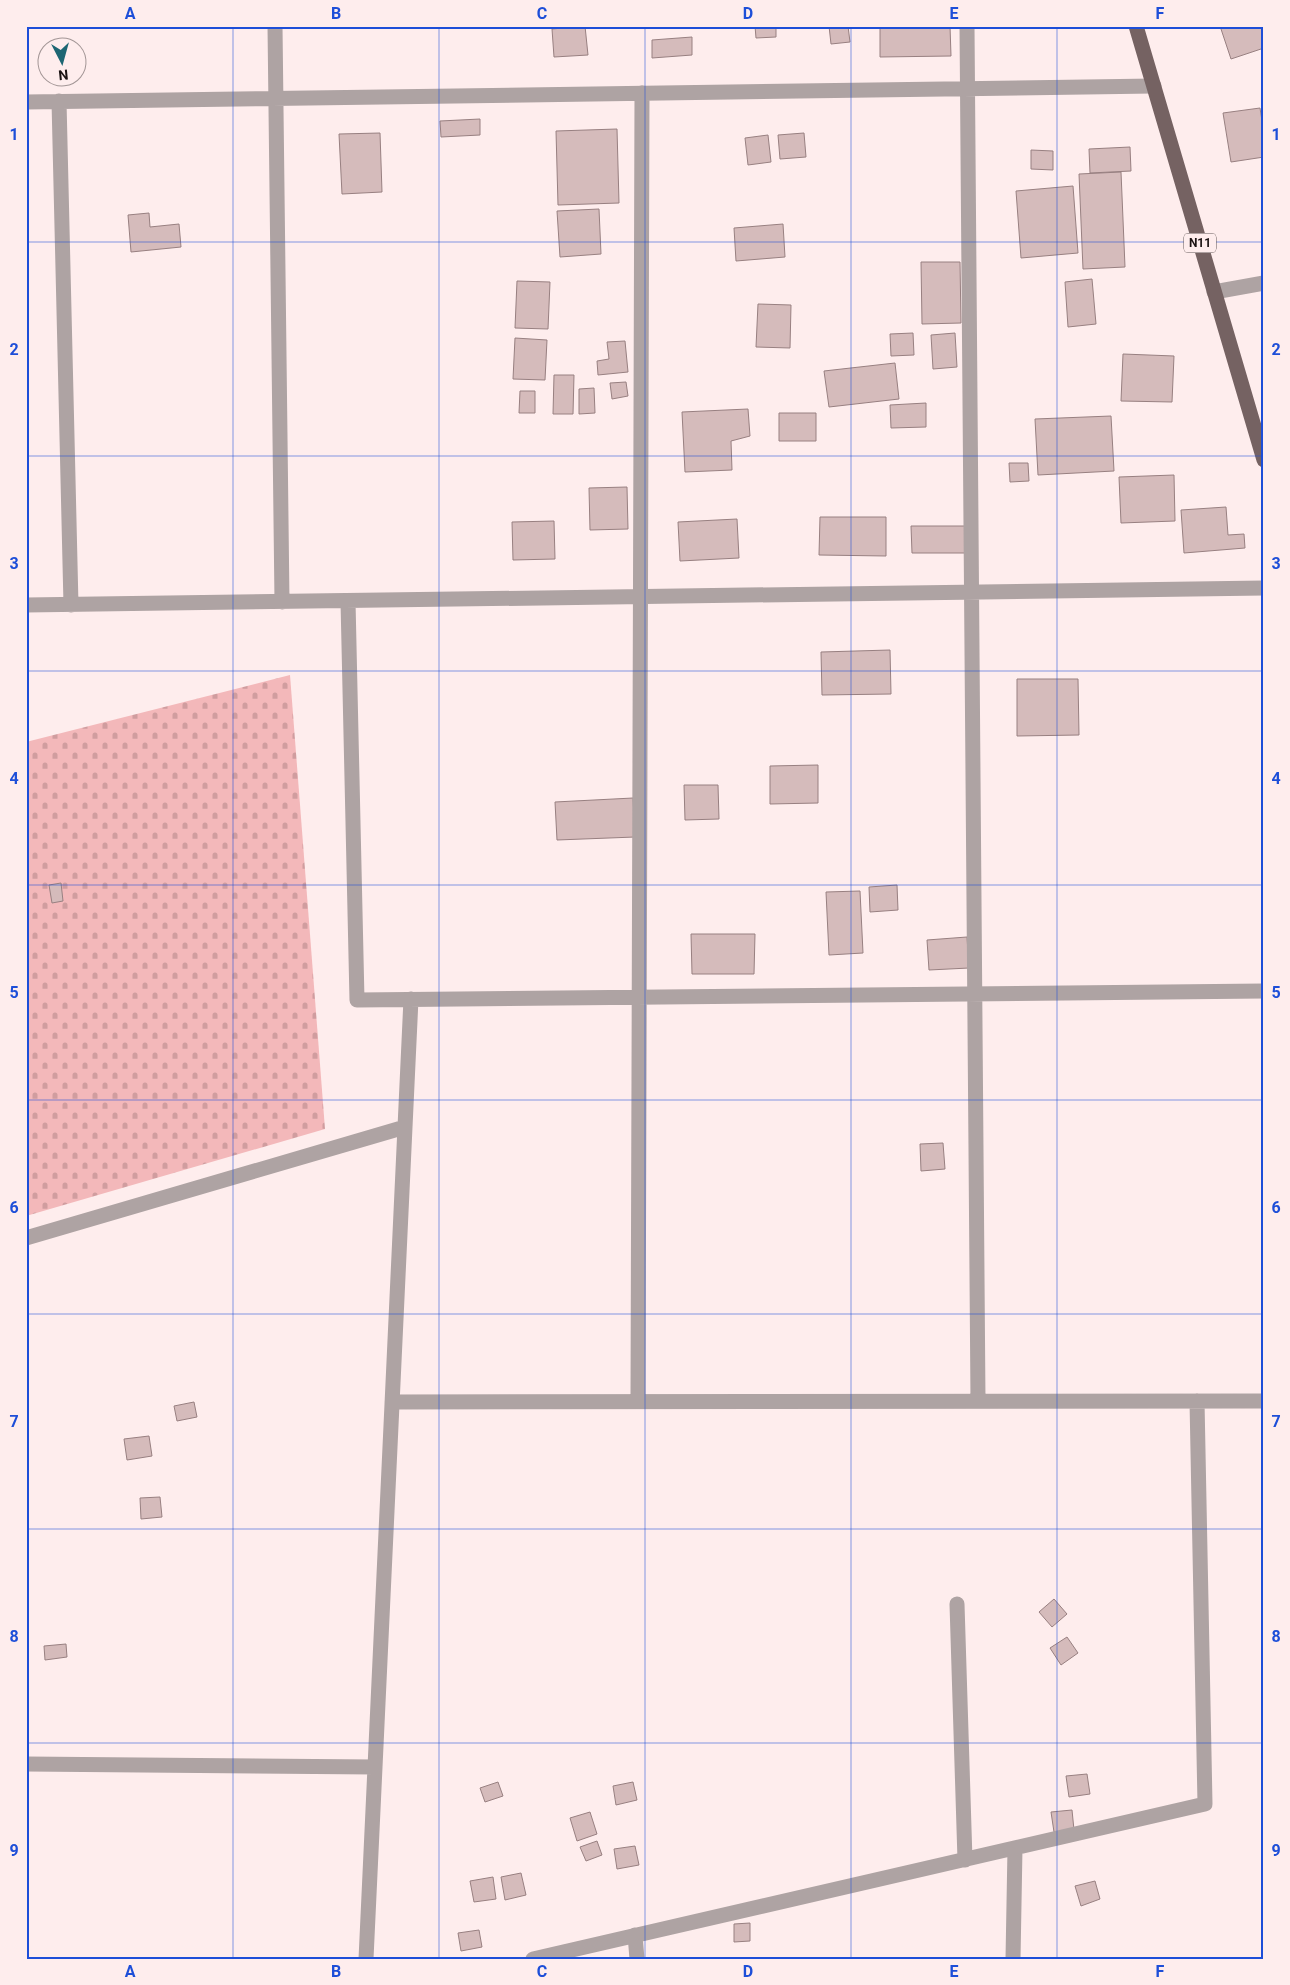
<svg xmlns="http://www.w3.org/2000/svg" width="1290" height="1985" font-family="Roboto,sans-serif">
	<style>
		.cemetery { fill: url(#cemetery-stones) }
		.building { fill: #d5bbbb; stroke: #988081 }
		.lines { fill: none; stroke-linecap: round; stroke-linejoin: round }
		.minor { stroke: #aea3a3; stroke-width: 15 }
		.primary { stroke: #756262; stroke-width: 15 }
		.grid { fill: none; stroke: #1d4ed8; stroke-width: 1; stroke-opacity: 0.55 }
		.labels { text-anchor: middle; stroke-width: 5; stroke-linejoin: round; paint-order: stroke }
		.shield { fill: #feeded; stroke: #5f5454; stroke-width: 1 }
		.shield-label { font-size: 12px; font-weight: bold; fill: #1b1313 }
		.neatline { fill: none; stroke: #1d4ed8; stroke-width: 2 }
		.grid-label { font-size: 16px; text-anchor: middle; font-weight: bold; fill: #1d4ed8 }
	</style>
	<defs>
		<pattern id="cemetery-stones" width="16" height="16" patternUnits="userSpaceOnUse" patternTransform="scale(1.25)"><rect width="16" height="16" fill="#f3b8ba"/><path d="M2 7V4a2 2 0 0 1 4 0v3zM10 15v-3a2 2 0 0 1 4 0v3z" fill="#d09d9f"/></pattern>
	</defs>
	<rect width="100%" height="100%" fill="#feeded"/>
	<path class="cemetery" d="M290,675l35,454 -299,87v-474z"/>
	<path class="building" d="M585,26l3,29 -34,2 -2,-28z
		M755,26h21v11l-20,1z
		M829,26h19l2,16 -19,2z
		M880,26h70l1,30 -71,1z
		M1220,26h44v22l-33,11z
		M692,37v18l-40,3v-18z
		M1260,108l4,26v23l-33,5 -8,-49z
		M480,119v16l-39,2 -1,-16z
		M617,129l2,74 -61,2 -2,-74z
		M380,133l2,59 -40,2 -3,-60z
		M804,133l2,24 -26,2 -2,-24z
		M768,135l3,27 -23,3 -3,-27z
		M1130,147l1,24 -41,2 -1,-24z
		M1031,150l22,1v19l-22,-1z
		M1121,172l4,95 -42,2 -4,-95z
		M1073,186l5,67 -57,5 -5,-67z
		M599,209l2,45 -41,3 -3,-46z
		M149,213l1,14 29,-3 2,23 -50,5 -3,-37z
		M783,224l2,33 -49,4 -2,-33z
		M921,262h39l1,61 -39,1z
		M1092,279l4,45 -28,3 -3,-45z
		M517,281l33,1 -2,47 -33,-1z
		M758,304l33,1 -1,43 -34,-1z
		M913,333l1,22 -23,1 -1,-22z
		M955,333l2,34 -24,2 -2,-34z
		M515,338l32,2 -2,40 -32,-1z
		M625,341l3,31 -30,3 -1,-14 12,-2 -2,-17z
		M1123,354l51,2 -2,46 -51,-1z
		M895,363l4,36 -70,8 -5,-36z
		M554,375h20l-1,39h-20z
		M626,382l2,14 -16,3 -2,-16z
		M594,388l1,25 -16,1v-25z
		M520,391h15v22h-16z
		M926,403v24l-35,1 -1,-23z
		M748,409l2,27 -19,5 1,29 -47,2 -3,-60z
		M779,413h37v28h-37z
		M1111,416l3,55 -76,4 -3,-56z
		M1009,463h19l1,18 -19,1z
		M1174,475l1,46 -54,2 -2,-46z
		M627,487l1,42 -38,1 -1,-42z
		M1226,507l2,28 16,-1 1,14 -61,5 -3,-43z
		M820,517h66v39l-67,-1z
		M737,519l2,39 -59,3 -2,-39z
		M554,521l1,38 -42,1 -1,-38z
		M911,526h56v27h-55z
		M890,650l1,44 -69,1 -1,-43z
		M1017,679h61l1,56 -62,1z
		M818,765v38l-48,1v-38z
		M684,785h34l1,34 -34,1z
		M633,798l2,39 -78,3 -2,-38z
		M61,883l2,18 -11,2 -3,-18z
		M897,885l1,25 -28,2 -1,-25z
		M860,891l3,62 -34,2 -3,-63z
		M691,934h64l-1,40h-62z
		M967,937l2,31 -40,2 -2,-30z
		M943,1143l2,26 -24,2 -1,-27z
		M194,1402l3,15 -20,4 -3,-15z
		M149,1436l3,20 -25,4 -3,-21z
		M160,1497l2,20 -21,2 -1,-21z
		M1054,1599l13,15 -15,13 -13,-15z
		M1067,1637l11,16 -17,12 -11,-17z
		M66,1644l1,13 -22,3 -1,-14z
		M1087,1774l3,20 -21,3 -3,-21z
		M498,1782l5,14 -18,6 -5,-14z
		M633,1782l4,18 -21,5 -3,-19z
		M1072,1810l2,20 -20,2 -3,-20z
		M590,1812l7,22 -20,7 -7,-23z
		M597,1841l5,14 -16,6 -6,-14z
		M635,1846l4,19 -22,4 -3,-20z
		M521,1873l5,22 -21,5 -4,-23z
		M493,1877l3,22 -22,3 -4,-21z
		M1095,1881l5,18 -19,7 -6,-20z
		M750,1923v18l-16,1v-18z
		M479,1930l3,17 -21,4 -3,-18z"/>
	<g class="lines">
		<path class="minor" d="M275,26l7,576
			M967,26l11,1375
			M59,101l12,504
			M26,102l1128,-16
			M1214,292l50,-9
			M348,601l9,399 907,-9
			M26,605l1238,-17
			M26,1238l379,-111
			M638,1401l4,-1308
			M392,1402l872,-1
			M957,1604l8,256
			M26,1764l349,3
			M635,1935l2,24
			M366,1959l45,-960
			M533,1959l672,-155 -8,-403
			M1013,1959l2,-111"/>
		<path class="primary" d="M1136,26l128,434"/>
	</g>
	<path class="grid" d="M233,26v1933M439,26v1933M645,26v1933M851,26v1933M1057,26v1933M26,242h1238M26,456h1238M26,671h1238M26,885h1238M26,1100h1238M26,1314h1238M26,1529h1238M26,1743h1238"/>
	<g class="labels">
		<rect class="shield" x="1184" y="233.5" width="32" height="19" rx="4"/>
		<g class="shield-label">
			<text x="1200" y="247">N11</text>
		</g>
	</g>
	<rect width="1290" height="1985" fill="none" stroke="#feeded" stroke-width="55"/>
	<g transform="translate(62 62) rotate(174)"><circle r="24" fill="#feeded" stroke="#a39696"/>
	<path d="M0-4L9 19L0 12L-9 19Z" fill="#1d6673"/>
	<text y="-8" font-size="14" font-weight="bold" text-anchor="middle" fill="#1b1313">N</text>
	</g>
	<rect x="28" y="28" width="1234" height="1930" class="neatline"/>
	<g class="grid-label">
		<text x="130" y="19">A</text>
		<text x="336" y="19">B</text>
		<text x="542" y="19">C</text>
		<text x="748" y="19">D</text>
		<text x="954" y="19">E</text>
		<text x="1160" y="19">F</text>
		<text x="14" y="140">1</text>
		<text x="1276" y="140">1</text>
		<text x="14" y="355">2</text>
		<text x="1276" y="355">2</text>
		<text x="14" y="569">3</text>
		<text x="1276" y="569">3</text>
		<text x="14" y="784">4</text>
		<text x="1276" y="784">4</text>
		<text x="14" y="998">5</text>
		<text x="1276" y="998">5</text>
		<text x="14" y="1213">6</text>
		<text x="1276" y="1213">6</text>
		<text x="14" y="1427">7</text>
		<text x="1276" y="1427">7</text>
		<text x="14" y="1642">8</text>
		<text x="1276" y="1642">8</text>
		<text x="14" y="1856">9</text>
		<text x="1276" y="1856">9</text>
		<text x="130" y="1977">A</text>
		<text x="336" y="1977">B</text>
		<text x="542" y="1977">C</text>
		<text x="748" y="1977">D</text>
		<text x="954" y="1977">E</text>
		<text x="1160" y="1977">F</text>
	</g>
</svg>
